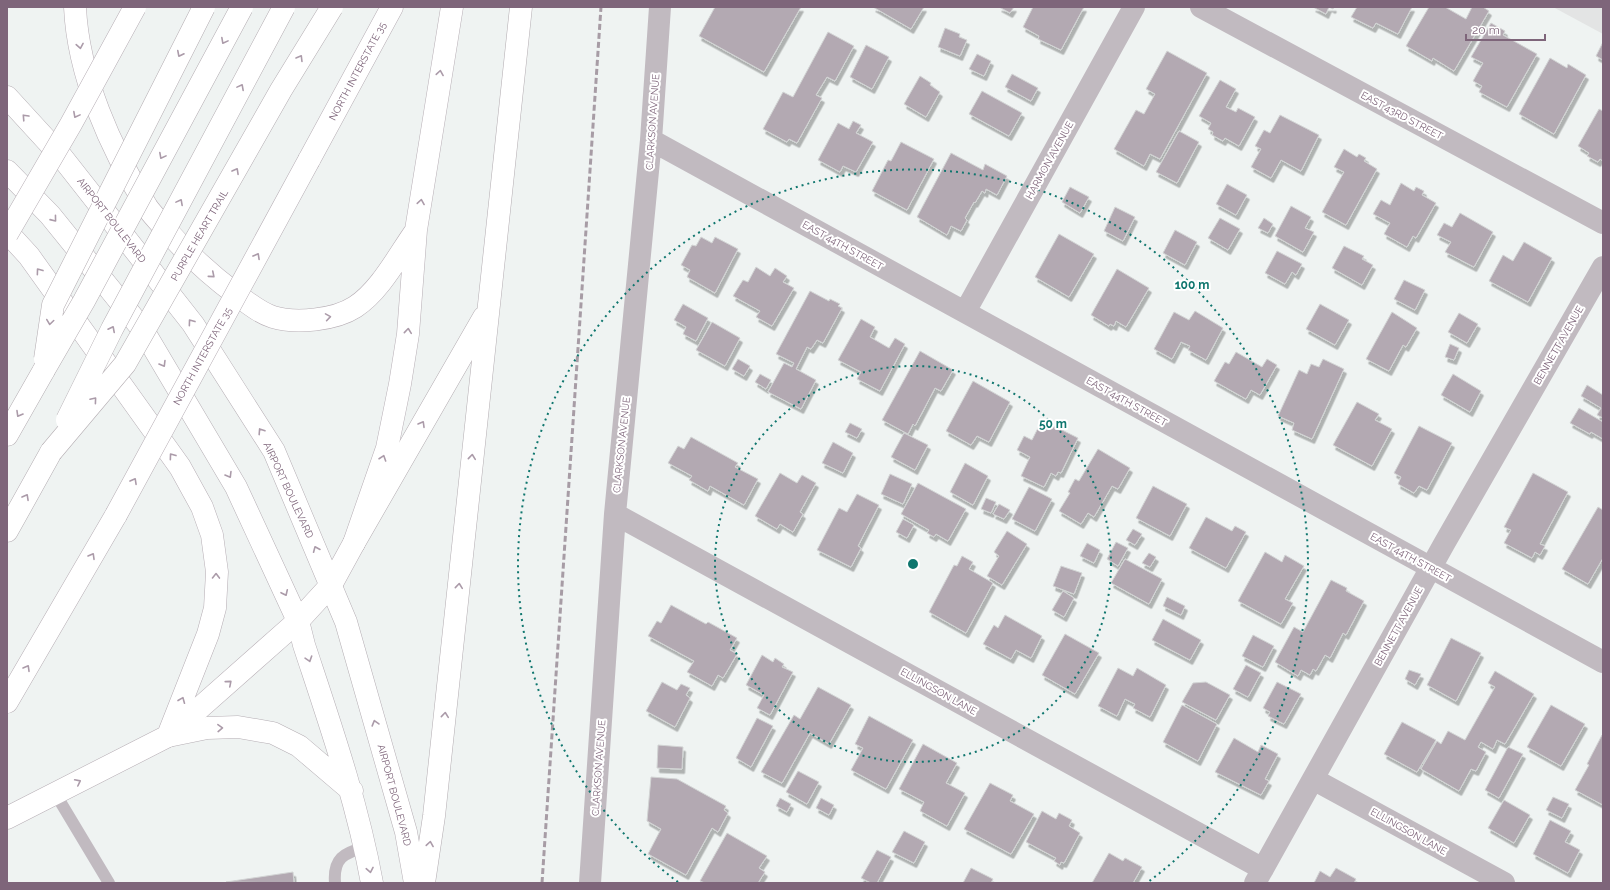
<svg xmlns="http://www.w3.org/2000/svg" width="1610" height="890" font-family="Raleway,sans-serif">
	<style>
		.built { fill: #e3e4e4 }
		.building { fill: #b3a9b2; stroke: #d2d4d4; filter: url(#shadow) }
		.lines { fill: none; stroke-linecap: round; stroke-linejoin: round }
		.secondary-casing { stroke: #b6adb4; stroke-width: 23 }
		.primary-casing { stroke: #b5aeb4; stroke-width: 23 }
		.highway-casing { stroke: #b3acb1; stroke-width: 23 }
		.lane { stroke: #c1bac0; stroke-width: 12 }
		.street { stroke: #c1bac0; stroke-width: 22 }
		.secondary { stroke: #fff; stroke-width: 22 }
		.primary { stroke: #fff; stroke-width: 22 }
		.highway { stroke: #fff; stroke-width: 22 }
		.rail { stroke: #a79ca5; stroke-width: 3; stroke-dasharray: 6 3; stroke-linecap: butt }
		.secondary-bridge-casing { stroke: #b6adb4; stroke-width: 23; stroke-linecap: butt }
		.highway-bridge-casing { stroke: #b3acb1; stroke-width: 23; stroke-linecap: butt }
		.secondary-bridge { stroke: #fff; stroke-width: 22 }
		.highway-bridge { stroke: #fff; stroke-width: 22 }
		.oneway { stroke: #ab9ba9 }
		.ring { fill: none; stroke: #0f766e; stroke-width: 2; stroke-dasharray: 2 4 }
		.labels { text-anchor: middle; stroke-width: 4; stroke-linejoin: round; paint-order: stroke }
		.street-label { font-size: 10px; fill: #7e657a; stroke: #fff }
		.centre { fill: #0f766e; stroke: #fff; stroke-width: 2 }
		.ring-label { font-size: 12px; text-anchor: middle; font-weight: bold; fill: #0f766e; stroke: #fff; stroke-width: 4; stroke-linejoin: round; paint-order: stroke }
	</style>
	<defs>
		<filter id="shadow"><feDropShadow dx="2.5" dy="4.5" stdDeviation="0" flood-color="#0004"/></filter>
	</defs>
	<rect width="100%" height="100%" fill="#eff3f2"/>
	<path class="built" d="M1553,7h50v27z"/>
	<path class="building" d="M715,7h86l-37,65 -65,-36z
		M873,7h51l-13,22z
		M999,7h15l-4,6z
		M1033,7h51l-23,43 -23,-11 1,-3 -16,-9z
		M1313,7h21l-1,2 -4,-2 -3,7z
		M1357,7h55l-14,27 -22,-11 -3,5 -22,-11z
		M1429,7h16l21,12 6,-12h11l6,4 -35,60 -21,-13 -1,3 -26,-15z
		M1491,23l14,8 -2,4 34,19 -30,53 -28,-15 3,-6 -9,-5 10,-18 -12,-6z
		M945,28l15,6 -1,3 8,3 -7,16 -22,-9z
		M828,32l26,14 -19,35 -8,-4 -11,18 6,3 -25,45 -8,-4 -2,3 -24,-13 20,-37 10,5z
		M1603,42v18l-7,-4z
		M866,45l23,12 -17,32 -22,-12z
		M1167,51l40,22 -47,86 -10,-5 -6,12 -30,-17 22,-39 8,4 11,-20 -9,-5z
		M977,54l14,7 -7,15 -15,-7z
		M1550,58l17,10 1,-4 18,11 -32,59 -35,-20z
		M1012,74l26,14 -7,13 -26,-14z
		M920,76l11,7 -1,2 10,7 -14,25 -22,-13z
		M1220,80l16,9 -10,18 10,5 2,-4 17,9 -16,29 -14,-8 -2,3 -11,-6 1,-3 -5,-3 3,-6 -12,-7z
		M982,91l40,22 -13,23 -40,-22z
		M1599,109l4,2v50l-3,-2 -2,3 -11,-6 2,-3 -11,-7z
		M1280,115l39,20 -18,36 -20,-11 -10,18 -20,-11 10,-18 -6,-3 9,-16 6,3z
		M853,121l8,4 -5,8 17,9 -17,30 -13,-6 -3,6 -22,-12 20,-37 11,6z
		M1179,131l20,11 -22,41 -21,-11z
		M901,142l33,17 -27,51 -35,-19 16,-31 3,1z
		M1344,149l13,8 2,-3 7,4 -2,3 13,8 -31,56 -24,-13 22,-40 -10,-5z
		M951,153l32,17 2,-6 22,12 -10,19 -11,-6 -1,4 -3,-2 -7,12 -1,-1 -9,16 2,2 -6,11 -10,-5 -4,9 -30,-18z
		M1401,183l13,8 2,-4 8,4 -2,4 14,8 -20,35 -3,-2 -6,11 -23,-13 6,-11 -17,-9 8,-14 9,5z
		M1227,184l20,11 -11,20 -20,-11z
		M1070,187l19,10 -9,16 -18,-11z
		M1291,206l20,11 -6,11 9,4 -11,20 -28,-16z
		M1115,207l20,10 -12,24 -19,-10z
		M1460,213l33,19 -19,35 -29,-15 6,-10 -14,-7 7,-12 8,4z
		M1220,218l20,11 -12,21 -20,-12z
		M1264,218l9,6 -5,9 -10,-5z
		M1175,230l22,12 -12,23 -22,-12z
		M1059,234l35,20 -25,43 -34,-20z
		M701,237l11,6 3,-6 23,12 -23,44 -28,-16 3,-7 -9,-5 11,-20 4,1z
		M1524,242l28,16 -24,44 -39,-21 14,-26 10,6z
		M1344,246l20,10 -2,3 11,6 -11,20 -30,-17z
		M1277,251l25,13 -6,11 -4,-3 -7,12 -20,-11z
		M756,267l14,9 5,-8 12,8 -4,6 11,6 -22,38 -16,-9 4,-6 -27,-15 10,-16 5,2z
		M1117,269l32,19 -23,39 -10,-6 -2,5 -4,-2 -1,2 -18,-11z
		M1404,280l21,10 -10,20 -21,-11z
		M810,291l19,10 1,-2 10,5 -2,2 4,2 -19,35 -6,-3 -6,9 -4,-2 -11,22 20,11 -15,29 -33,-17 16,-29 8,4 2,-4 -18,-9z
		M683,304l25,14 -12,23 -13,-7 3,-7 -12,-7z
		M1320,304l29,16 -14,25 -29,-16z
		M1195,311l28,17 -17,32 -18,-10 2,-4 -9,-4 -9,17 -18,-10 20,-37 15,8z
		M1392,312l25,16 -11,19 -3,-2 -14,26 -23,-12z
		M1459,313l19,11 -11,19 -19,-11z
		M861,319l14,8 -5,10 19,11 6,-10 10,6 -25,47 -23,-12 4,-7 -23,-12z
		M712,322l28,16 -15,28 -29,-16z
		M1450,344l9,4 -5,12 -9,-3z
		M920,351l33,19 -12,21 -6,-3 -20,38 -2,-2 -5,10 -26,-14z
		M1236,352l26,15 5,-8 10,6 -17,30 -9,-5 -5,9 -32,-18 11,-19 4,2z
		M738,359l12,7 -6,10 -12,-7z
		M1323,359l21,10 -32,70 -20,-9 2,-7 -16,-7 21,-46 8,4 4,-10 8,3z
		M760,374l11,6 -5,9 -11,-7z
		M1453,374l28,17 -11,21 -29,-17z
		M973,381l37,21 -21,40 -12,-6 -6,9 -25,-14z
		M1587,385l16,10v23l-6,-3 4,-7 -20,-12z
		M1357,402l22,12 -4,6 17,9 -20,37 -39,-21z
		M1579,408l24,14v17l-12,-7 -1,2 -20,-11z
		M1042,420l36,18 -17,35 -3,-1 -2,4 -5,-3 -7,14 -23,-11 9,-19 -13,-7 7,-14 8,4z
		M850,423l12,6 -5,9 -12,-6z
		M1419,426l33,17 -25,47 -8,-4 -5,7 -16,-9 3,-7 -7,-4z
		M904,433l24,12 -13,25 -24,-13z
		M691,437l47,26 -3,4 23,12 -14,26 -34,-19 -2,5 -19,-11 3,-4 -24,-13 10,-17 6,3z
		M833,442l20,11 -10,20 -21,-10z
		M1098,449l32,19 -12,21 -6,-3 -18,31 -6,-4 -7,11 -22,-13 11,-18 -2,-1 7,-13 4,2z
		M965,463l23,13 -15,29 -23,-13z
		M780,473l17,10 5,-8 14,8 -16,29 3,2 -10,18 -13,-8 -3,5 -22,-13z
		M1533,473l35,19 -28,52 5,2 -5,9 -5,-3 -3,6 -28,-15 7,-13 -7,-3z
		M890,474l22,10 -9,20 -22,-10z
		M918,483l48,26 -18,32 -12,-7 -2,3 -7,-4 2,-3 -28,-16z
		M1153,486l34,18 -17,32 -34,-18z
		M1029,487l23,12 -17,32 -23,-12z
		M857,494l22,11 -21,41 3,2 -10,19 -34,-17 22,-42 8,4z
		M986,498l10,4 -5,11 -10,-4z
		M999,504l11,6 -6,9 -11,-5z
		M1598,507l5,3v48l-15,26 -26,-15z
		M1206,517l26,14 3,-5 11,6 -20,36 -37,-20z
		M903,519l11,6 -7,13 -11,-6z
		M1133,529l9,5 -7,11 -9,-5z
		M1007,531l20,13 -25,41 -15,-9 12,-20 -5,-4z
		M1116,542l12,6 -10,18 -11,-7z
		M1087,543l13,7 -6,13 -14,-7z
		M1265,552l17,10 3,-7 19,11 -19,33 8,4 -12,21 -43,-23z
		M1149,553l7,4 -6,10 -8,-4z
		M962,556l11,6 -4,7 24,14 -27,50 -37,-21 25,-47 3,1z
		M1125,559l37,20 -13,25 -38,-21z
		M1061,566l21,7 -8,21 -21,-8z
		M1331,580l16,8 -1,3 18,10 -18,34 -3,-2 -13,25 -5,-3 -9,16 -3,-2 -3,6 -9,-5 -3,6 -23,-14 19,-35 9,5z
		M1063,591l11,7 -10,19 -12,-7z
		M1167,597l18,9 -4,9 -18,-9z
		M671,605l35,19 2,-2 29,16 -7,12 7,4 -14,24 -5,-3 -6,11 -25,-14 7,-11 -46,-25 9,-15 4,2z
		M1005,615l37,21 -11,22 -15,-8 -5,9 -28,-15 11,-19 4,3z
		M1163,619l38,21 -11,20 -38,-20z
		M1065,634l34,19 -24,41 -33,-19z
		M1253,635l21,11 -11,21 -21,-11z
		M1451,638l30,15 -25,48 -29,-16z
		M762,655l11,7 2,-4 9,6 -2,3 11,5 -23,43 -13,-7 7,-13 -18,-10z
		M1246,665l15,8 -13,24 -15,-8z
		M1118,668l15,8 4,-8 29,17 -16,32 -17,-9 2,-4 -10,-5 -8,17 -19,-10z
		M1409,670l12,4 -6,11 -10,-6z
		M1495,671l39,23 -29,50 -8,-4 -4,9 -12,-7 -3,5 8,5 -10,19 -5,-2 -12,22 -38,-22 16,-28 4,3 7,-13 17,9 30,-53 -7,-4z
		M662,682l15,8 4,-6 9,4 -4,7 4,3 -15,29 -29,-16z
		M1206,682l24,13 -14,25 -34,-18 11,-19z
		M1277,682l24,12 -17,30 -16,-8 2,-4 -7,-4z
		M818,687l33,18 -22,39 -19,-11 -28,50 -21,-11 33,-57 6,4z
		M1182,705l35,19 -19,37 -35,-19z
		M1551,705l34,19 -24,42 -34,-19z
		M869,716l44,24 -27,49 -35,-19 12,-22 -8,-4z
		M757,718l16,8 -22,41 -15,-9z
		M1402,722l34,18 -19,32 -33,-18z
		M1602,735h1v70l-28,-15 14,-25 -2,-1z
		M1234,738l24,14 3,-7 17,9 -13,25 4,2 -8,14 -46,-23z
		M923,744l34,19 -11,20 19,10 -18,33 -27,-15 4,-9 -25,-13z
		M658,745l25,2 -1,22 -25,-1z
		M1508,747l15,7 -24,44 -14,-8z
		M798,771l21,11 -12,22 -21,-12z
		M651,777l26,2 49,27 -2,4 4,3 -10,19 -6,-4 -26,47 -38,-21 13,-25 -14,-8z
		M990,783l23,12 -3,6 24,13 -23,40 -47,-25z
		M1553,797l16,7 -7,14 -16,-8z
		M780,798l11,6 -4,8 -11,-6z
		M821,798l13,7 -5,10 -13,-7z
		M1504,800l26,15 -16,28 -26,-15z
		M1042,811l14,8 3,-6 13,7 -3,6 11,7 -16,30 -3,-1 -1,3 -6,-4 2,-3 -30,-16z
		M1550,820l21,11 -6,11 15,8 -12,23 -35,-19z
		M904,831l21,11 -11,21 -22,-11z
		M727,833l40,23 -8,12 6,4 -7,11h-53l-5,-2z
		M877,850l14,7 -14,26h-6l-10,-5z
		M1109,853l14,8 2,-3 17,9 -9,16h-41z
		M971,868l22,11 -2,4h-28z
		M1336,868l20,11 -2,4h-40l6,-12 10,6z
		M293,872l1,11 -68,-1z"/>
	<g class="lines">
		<g class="secondary-casing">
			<path id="secondary" d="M75,7c3,69 36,142 72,200 4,6 10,12 15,18 23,27 47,49 75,70 11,8 23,18 36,22 23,7 62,3 82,-10 25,-16 43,-51 60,-75
				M309,160l83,-153
				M7,232l22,24 151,211 22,40 10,28 5,37 -2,36 -7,26 -39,99
				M7,702l109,-187
				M7,818l161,-82 130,-115 33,-36 23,-42 33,-95 13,-64 8,-50 8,-104 36,-223"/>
		</g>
		<g class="primary-casing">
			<path id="primary" d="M7,97l54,59 132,168 81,127 72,171 60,210 9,51
				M7,171l43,44 93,115 93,157 62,134 6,24c26,79 53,156 68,238
				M168,736l39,-8 31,-1 35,6 26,13 53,45"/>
		</g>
		<g class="highway-casing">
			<path id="highway" d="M7,435l37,-65
				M7,531l44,-79
				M354,543l130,-226
				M424,883l10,-67 87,-809"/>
		</g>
		<path class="lane" d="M55,793l54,90
			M335,883c-2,-25 9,-30 30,-36"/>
		<path class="street" d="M1201,7l402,216
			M651,140l952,522
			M965,312l169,-305
			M615,514l648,355
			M1313,779l191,104
			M590,883l25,-369 36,-374 9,-133
			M1255,883l189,-339 159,-277"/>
		<use href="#secondary" class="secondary"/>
		<use href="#primary" class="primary"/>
		<use href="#highway" class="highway"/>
		<path class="rail" d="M542,883l59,-876"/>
		<g class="secondary-bridge-casing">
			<path id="secondary-bridge" d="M7,234l64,-110 64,-117
				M116,515l193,-355"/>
		</g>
		<g class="highway-bridge-casing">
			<path id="highway-bridge" d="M45,359l8,-54 151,-298
				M44,370l40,-69 158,-294
				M67,420l45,-91 172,-322
				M51,452l74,-88 156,-274 51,-83"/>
		</g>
		<use href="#secondary-bridge" class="secondary-bridge"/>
		<use href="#highway-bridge" class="highway-bridge"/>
	</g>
	<defs><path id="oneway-chevron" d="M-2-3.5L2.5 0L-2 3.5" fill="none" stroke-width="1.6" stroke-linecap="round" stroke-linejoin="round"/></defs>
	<g class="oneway">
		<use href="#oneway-chevron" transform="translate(224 41) rotate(118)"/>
		<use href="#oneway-chevron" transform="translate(80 46) rotate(80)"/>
		<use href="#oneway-chevron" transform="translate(180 54) rotate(117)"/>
		<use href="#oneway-chevron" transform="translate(300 58) rotate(-59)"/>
		<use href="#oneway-chevron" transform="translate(440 73) rotate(-81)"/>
		<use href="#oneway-chevron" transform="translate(241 87) rotate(-62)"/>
		<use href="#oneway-chevron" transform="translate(76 115) rotate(118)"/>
		<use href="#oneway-chevron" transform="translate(25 117) rotate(-133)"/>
		<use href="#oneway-chevron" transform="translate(162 156) rotate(118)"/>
		<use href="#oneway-chevron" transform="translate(236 171) rotate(-61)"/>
		<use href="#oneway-chevron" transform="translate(180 202) rotate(-62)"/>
		<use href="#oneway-chevron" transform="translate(421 202) rotate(-81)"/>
		<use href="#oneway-chevron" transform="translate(54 219) rotate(51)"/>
		<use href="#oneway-chevron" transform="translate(257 256) rotate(-61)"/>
		<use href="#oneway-chevron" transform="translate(39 271) rotate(-126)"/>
		<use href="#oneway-chevron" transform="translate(212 275) rotate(40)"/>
		<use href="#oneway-chevron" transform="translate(328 317) rotate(-9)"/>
		<use href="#oneway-chevron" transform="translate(50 322) rotate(98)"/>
		<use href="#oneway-chevron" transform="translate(191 322) rotate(-126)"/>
		<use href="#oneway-chevron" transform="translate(112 329) rotate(-63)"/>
		<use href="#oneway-chevron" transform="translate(408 331) rotate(-84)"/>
		<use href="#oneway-chevron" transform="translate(163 364) rotate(59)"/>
		<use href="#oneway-chevron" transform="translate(94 400) rotate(-50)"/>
		<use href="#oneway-chevron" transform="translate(19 414) rotate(120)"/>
		<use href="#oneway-chevron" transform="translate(422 424) rotate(-60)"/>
		<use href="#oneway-chevron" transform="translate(261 431) rotate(-123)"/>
		<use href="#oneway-chevron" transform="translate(172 456) rotate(-126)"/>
		<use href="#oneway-chevron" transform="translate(472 457) rotate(-84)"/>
		<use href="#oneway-chevron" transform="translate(383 458) rotate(-71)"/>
		<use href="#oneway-chevron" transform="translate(229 475) rotate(59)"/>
		<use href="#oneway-chevron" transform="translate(134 481) rotate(-61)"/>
		<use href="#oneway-chevron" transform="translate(26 497) rotate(-61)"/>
		<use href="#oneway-chevron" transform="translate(316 549) rotate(-113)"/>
		<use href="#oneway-chevron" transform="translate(92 556) rotate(-60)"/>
		<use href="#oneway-chevron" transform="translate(216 576) rotate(-89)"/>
		<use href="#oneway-chevron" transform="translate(459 586) rotate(-84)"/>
		<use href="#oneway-chevron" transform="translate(285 593) rotate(65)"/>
		<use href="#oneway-chevron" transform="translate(309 659) rotate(72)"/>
		<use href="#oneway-chevron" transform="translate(27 668) rotate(-60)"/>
		<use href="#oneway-chevron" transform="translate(229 683) rotate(-41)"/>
		<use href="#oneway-chevron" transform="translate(182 700) rotate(-68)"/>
		<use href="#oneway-chevron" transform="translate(445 715) rotate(-84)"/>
		<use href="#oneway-chevron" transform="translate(375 723) rotate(-106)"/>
		<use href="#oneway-chevron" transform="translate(220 728) rotate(-2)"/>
		<use href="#oneway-chevron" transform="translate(78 782) rotate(-27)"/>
		<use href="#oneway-chevron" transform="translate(430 844) rotate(-81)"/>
		<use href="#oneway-chevron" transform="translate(370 870) rotate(79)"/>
	</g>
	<g class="ring">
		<circle cx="913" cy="564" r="198"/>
		<path d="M678 882A395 395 0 1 1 1148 882"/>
	</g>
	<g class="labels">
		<g class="street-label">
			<text transform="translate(357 71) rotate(-62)" y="4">NORTH INTERSTATE 35</text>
			<text transform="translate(1402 115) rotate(28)" y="4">EAST 43RD STREET</text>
			<text transform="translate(652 122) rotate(-86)" y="4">CLARKSON AVENUE</text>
			<text transform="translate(1049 160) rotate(-61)" y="4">HARMON AVENUE</text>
			<text transform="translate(112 220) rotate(52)" y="4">AIRPORT BOULEVARD</text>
			<text transform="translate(199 235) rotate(-60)" y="4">PURPLE HEART TRAIL</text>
			<text transform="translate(843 245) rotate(29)" y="4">EAST 44TH STREET</text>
			<text transform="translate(1558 345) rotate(-60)" y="4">BENNETT AVENUE</text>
			<text transform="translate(202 356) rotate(-61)" y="4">NORTH INTERSTATE 35</text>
			<text transform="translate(1127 401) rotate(29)" y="4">EAST 44TH STREET</text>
			<text transform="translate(621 445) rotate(-84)" y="4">CLARKSON AVENUE</text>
			<text transform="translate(289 490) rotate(65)" y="4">AIRPORT BOULEVARD</text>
			<text transform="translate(1411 557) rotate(29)" y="4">EAST 44TH STREET</text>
			<text transform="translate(1398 626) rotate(-61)" y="4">BENNETT AVENUE</text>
			<text transform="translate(939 691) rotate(29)" y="4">ELLINGSON LANE</text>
			<text transform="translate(598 768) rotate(-86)" y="4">CLARKSON AVENUE</text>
			<text transform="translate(395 795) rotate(75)" y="4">AIRPORT BOULEVARD</text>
			<text transform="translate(1409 831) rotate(29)" y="4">ELLINGSON LANE</text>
		</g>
	</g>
	<circle cx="913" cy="564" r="6" class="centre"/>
	<g class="ring-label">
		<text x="1192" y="289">100 m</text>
		<text x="1053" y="428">50 m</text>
	</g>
	<rect width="1610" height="890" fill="none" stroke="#7e657a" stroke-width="16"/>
	<path d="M1466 34v6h79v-6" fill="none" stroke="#7e657a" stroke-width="2"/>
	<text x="1472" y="34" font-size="12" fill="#7e657a" stroke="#ffffff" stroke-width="3" paint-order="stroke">20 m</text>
</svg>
